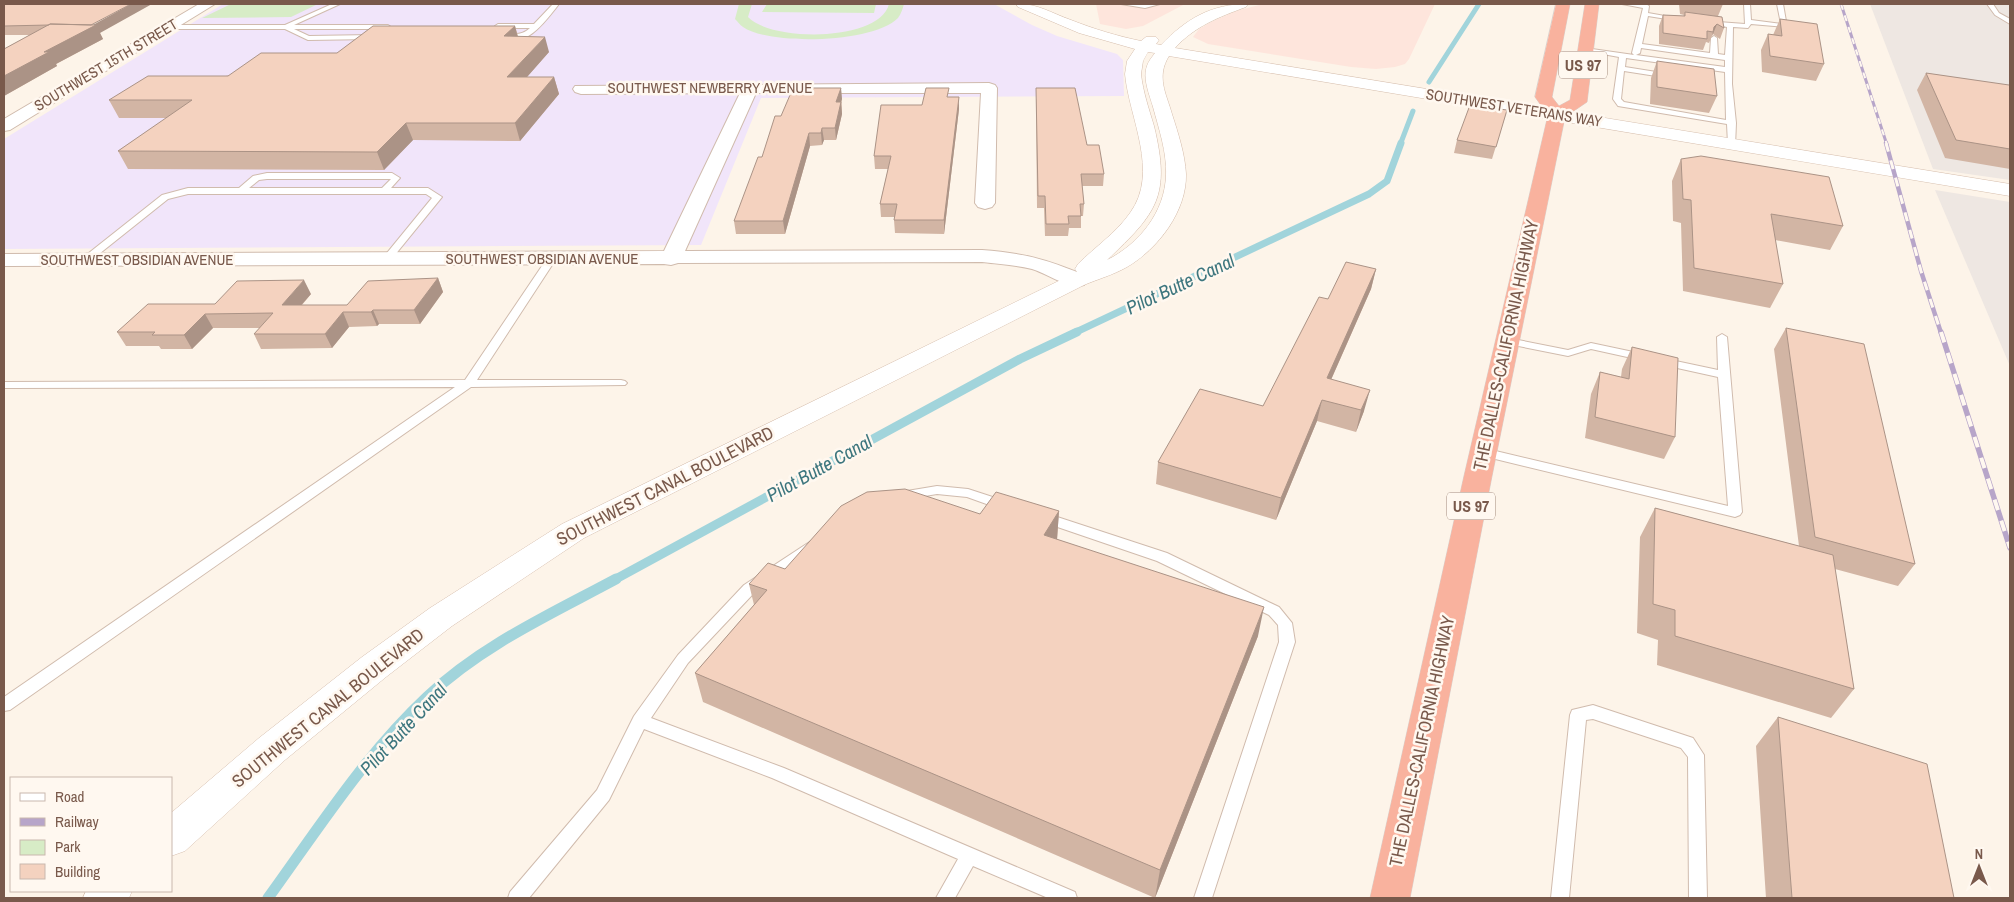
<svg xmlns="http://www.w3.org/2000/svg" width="2014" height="902" font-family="'Archivo Narrow',sans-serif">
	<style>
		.commercial { fill: #fee5dc }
		.industrial { fill: #eee7e2 }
		.education { fill: #f1e5fa }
		.green { fill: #d7ecc6 }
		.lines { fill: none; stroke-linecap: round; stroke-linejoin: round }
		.stream-far3 { stroke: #a1d4db; stroke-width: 5 }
		.stream-far2 { stroke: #a1d4db; stroke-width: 7 }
		.stream-far1 { stroke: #a1d4db; stroke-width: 9 }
		.stream { stroke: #a1d4db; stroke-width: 11 }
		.lane-casing { stroke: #d0bbad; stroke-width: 2 }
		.street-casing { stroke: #d0bbad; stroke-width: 2 }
		.secondary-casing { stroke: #d6bead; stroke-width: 1 }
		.highway-casing { stroke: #d9d1cd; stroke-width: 1 }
		.lane { fill: #fff; fill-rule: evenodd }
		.street { fill: #fff; fill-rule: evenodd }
		.secondary { fill: #fff; fill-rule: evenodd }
		.highway { fill: #f9b29e; fill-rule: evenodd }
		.rail-far2-casing { stroke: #b7a5c9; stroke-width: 3 }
		.rail-far1-casing { stroke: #b7a5c9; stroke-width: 4.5 }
		.rail-casing { stroke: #b7a5c9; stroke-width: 5.5 }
		.rail-far2 { stroke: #fff8f0; stroke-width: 2; stroke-dasharray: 6; stroke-linecap: butt }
		.rail-far1 { stroke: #fff8f0; stroke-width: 3; stroke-dasharray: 9; stroke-linecap: butt }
		.rail { stroke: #fff8f0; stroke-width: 4; stroke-dasharray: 11; stroke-linecap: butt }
		.wall { fill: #d2b5a4 }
		.shaded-wall { fill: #ab9386 }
		.building { fill: #f4d2bf; stroke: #ab9386 }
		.labels { text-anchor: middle; stroke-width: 5; stroke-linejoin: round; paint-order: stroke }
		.far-street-label { font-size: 15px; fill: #79594b; stroke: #fff8f0 }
		.shield { fill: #fff8f0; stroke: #a1897c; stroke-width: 1 }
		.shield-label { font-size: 16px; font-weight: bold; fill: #79594b }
		.street-label { font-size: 18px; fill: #79594b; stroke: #fff8f0 }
		.water-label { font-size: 19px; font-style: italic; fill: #3d767e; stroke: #fff8f0 }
	</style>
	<rect width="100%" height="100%" fill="#fdf4e9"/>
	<path class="commercial" d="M1096,4h89l-42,22 -17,3 -26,-5z
		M1263,4h172l-26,55 -4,5 -10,3 -19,2 -25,-2 -143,-23 -15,-7 6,-8 12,-7 25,-11z"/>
	<path class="industrial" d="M1870,4h140v176l-77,-11z
		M1935,190l75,12v164z"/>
	<path class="education" d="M223,4h771l38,21 25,11 60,18 6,6 1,36 -363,2 -60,147 -697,4v-110z"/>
	<path class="green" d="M231,4h87l-27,13 -89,1z
		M739,4h13l-4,13c23,25 132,25 141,-13h15c-1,4 -3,10 -6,14 -24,25 -128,28 -155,9 -3,-2 -6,-6 -8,-8z
		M767,4h109l-2,9 -112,-1z"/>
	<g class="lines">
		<path class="stream-far3" d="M1429,82l50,-78
			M1400,145l13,-34"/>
		<path class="stream-far2" d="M1074,333l295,-139 18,-13 14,-38"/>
		<path class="stream-far1" d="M614,580l406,-221 57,-27"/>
		<path class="stream" d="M268,898c50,-69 97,-143 159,-201 55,-52 124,-83 189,-118"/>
		<g class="lane-casing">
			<path id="lane" d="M332,4h8l-46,21h94l3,2 -3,2h-94l15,7 64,-1 3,2 -3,2 -65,1 -23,-11h-117l-3,-2 3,-2h117z
				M553,4h6c-12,15 -34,47 -56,33 9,-5 18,0 27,-9h-32l-3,-2 3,-2h36z
				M1121,4h39l-15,4z
				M1622,4h24l3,2 -1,7 34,6 -3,2 -31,-5 -6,28 68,9 1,-15 3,-2 3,2 1,16 7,1 2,-28 -22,-4v-2l40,3 -1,-20h6l1,16 30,4 -4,-20h6l4,23 -36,-3 -3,4 -15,-1 -1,57 4,39 -1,23 -7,-2 -1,-20 -109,-18 -5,-7 6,-42 -38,-7 4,-2 49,7 -2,-2 11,-45zM1641,48l84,12v7l-89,-12 4,-2zM1626,58l99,14 1,48 -102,-18 -3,-3 3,-28 45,7 4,-2 -4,-2 -44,-7z
				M1987,4h6l6,9 11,6v5l-15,-9z
				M267,173h125l8,5 -9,10h37l14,9 -52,64 -3,1 -5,-3 50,-61 -6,-4h-238l-20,5 -79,63h-8l-1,-2 82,-65 26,-7h51l14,-12zM267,179h124l-9,9h-133l10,-8z
				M551,256l5,3 -79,121h144l4,1 2,2 -2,2 -154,2 -461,323 -6,1v-14l451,-310 -451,1v-6l461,-2 83,-123z
				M1722,334l5,3 15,175 -2,3 -5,2 -252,-61 -6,-4 6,-4 245,58 -10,-129 -127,-28 -23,7 -60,-12 -6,-3 6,-3 60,12 23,-7 127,27 -1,-33z
				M937,486l31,3 43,14 2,3 -2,3 -5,2 -39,-14 -30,-3 -36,6 -5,-1 -2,-3 2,-3 5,-1z
				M1042,512l125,41 112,54 13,16 3,19 -83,256h-18l85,-256 -1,-17 -9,-10 -112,-54 -120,-41 -2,-3 2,-3z
				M811,541l5,2 2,3 -2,3 -62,44 -66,70 -37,55 133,50 291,124 2,6h-29l-75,-32 -18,32h-19l22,-39 -186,-81 -128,-49 -35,71 -80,98h-21l2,-6 87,-102 37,-74 44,-61 66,-70z
				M1593,705l100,33 11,17 3,143h-18l-1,-141 -7,-9 -88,-29 -7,1 -17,178h-18l19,-183 2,-5z"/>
		</g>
		<g class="street-casing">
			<path id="street" d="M199,4h16l-205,126 -6,1v-12z
				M989,83l6,2 2,3 -2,115 -3,4 -7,2 -7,-2 -3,-4 6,-110h-225l-71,158 297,-1c41,3 64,9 102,25l3,5 -3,5c-18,4 -35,-11 -52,-16 -16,-4 -33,-5 -50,-7l-304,1 -7,2 -7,-1 -660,2v-12l660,-3 76,-158 -159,1 -6,-2 -2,-3 2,-3z"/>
		</g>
		<g class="secondary-casing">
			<path id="secondary" d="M1016,4c21,-1 35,9 55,16 23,9 46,16 70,21l5,-4h10l3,3 -3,4 5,1c25,-26 50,-41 87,-41l-2,3c-27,10 -51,19 -71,41l835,136v12l-841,-140c-13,21 -3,37 3,58 6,19 13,40 14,60 1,37 -28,75 -59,93 -14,8 -29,12 -43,18l-500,253 -132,88 -66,51 -101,83 -100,91 -14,5v-43l88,-75 103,-81 68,-49 132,-84 515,-252 -2,-3 3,-5c17,-17 38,-31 52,-51 30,-41 -1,-95 -5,-139l2,-13 8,-12 -56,-16 -61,-26zM1148,52l7,1c-3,4 -7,9 -8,13 -5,12 3,30 6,41 6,22 14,46 13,68 -1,37 -27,69 -59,85 50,-47 64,-64 47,-134 -5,-17 -11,-34 -13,-52l2,-13z
				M86,891h46l-3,7h-46z"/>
		</g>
		<g class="highway-casing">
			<path id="highway" d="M1556,4h14l-18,93 7,9 11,-6 15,-96h14l-12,98 -22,15 -73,359 -82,422h-40l94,-422 84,-361 -13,-18z"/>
		</g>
		<use href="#lane" class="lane"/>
		<use href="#street" class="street"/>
		<use href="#secondary" class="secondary"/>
		<use href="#highway" class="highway"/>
		<g class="rail-far2-casing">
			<path id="rail-far2" d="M1841,4l46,141"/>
		</g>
		<g class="rail-far1-casing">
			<path id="rail-far1" d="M1886,143l35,128 20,62"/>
		</g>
		<g class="rail-casing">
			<path id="rail" d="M1941,332l69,216"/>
		</g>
		<use href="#rail-far2" class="rail-far2"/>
		<use href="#rail-far1" class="rail-far1"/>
		<use href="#rail" class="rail"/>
	</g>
	<path class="wall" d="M4,4l96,29 3,6 -47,25 1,2 -53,30v-47l26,-14h-26z
		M1679,4h44l-5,12 6,12 -4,11 -7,-5 -1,2 -3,7 -3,-1 -3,8 -44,-6v-18l4,-11 20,1 1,-1 -4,-1z
		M1780,19l44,45 -8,17 -54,-9 -1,-22 7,-16 5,1z
		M515,26l3,10 31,16 -22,25h27l5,17 -39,47 -107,-1 -29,30 -256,-1 -10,-18 49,-33h-48l-10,-18 228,-47z
		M1657,61l60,35 -8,17 -59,-9 1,-26z
		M1926,73l84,13v83l-65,-11 -28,-68z
		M841,88l1,26 -6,26h-12l-2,5 -12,1 -25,88h-49l-2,-13 28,-64z
		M949,97l10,12 -15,125 -49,-1 -1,-13 1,-3h-14l-1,-13 8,-35h-13l-1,-13 48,-51z
		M1036,99l51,46 17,29 -1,12h-21l2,18 -1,12h-2v12h-12l-1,8h-23l-1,-28h-7z
		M1507,110l-15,49 -38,-6 3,-13z
		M1681,159l162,67 -13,24 -55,-10 8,44 -13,24 -87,-17 -2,-68 -8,-2 -1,-40z
		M1376,269l-5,20 -40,91 33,31 -8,21 -39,-11 -41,99 -120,-36 2,-22 105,-56 65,-107z
		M438,278l5,14 -23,32h-41l-2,2 -28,1 -17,21 -71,1 -7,-15 6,-6h-47l-21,21h-31l-2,-3h-33l-9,-14 98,-28 96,-10 -9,11h45z
		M1786,328l129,236 -17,22 -63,-17 19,120 -23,29 -174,-53 1,-25 -21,-7 3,-96 15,-29 144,38 -25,-197z
		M1632,347l43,90 -11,22 -79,-21 6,-44 9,-22 21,5 1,-8z
		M1059,511l-2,28 201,97 -103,262 -452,-196 -8,-29 59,-68 -5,-21 36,-15 195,-55z
		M1778,717l176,181h-188l-10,-152z"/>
	<path class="shaded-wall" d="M131,4h21l-52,29 3,6 -47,25 1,2 -53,30v-20l40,-24z
		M1717,24l-4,10 -1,2 1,-4 1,-5z
		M515,26l4,16 -15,-6z
		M545,37l4,15 -37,42 -5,-17z
		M554,77l5,17 -39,47 -5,-18z
		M841,88l1,11 -4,15 -2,-12z
		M959,97v12l-15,125v-14z
		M841,102l1,12 -6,26 -1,-12z
		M406,123l7,17 -29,30 -7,-18z
		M822,128l2,12 -2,5 -1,-12z
		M809,133l1,13 -25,88 -2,-13z
		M1376,269l-5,20 -49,111 5,-22z
		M438,278l5,14 -23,32 -6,-14z
		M304,280l7,14 -22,25 -7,-14z
		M373,310l6,14 -2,2 -6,-14z
		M343,312l6,15 -17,21 -7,-14z
		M205,314l8,14 -21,21 -8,-14z
		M1370,390l-6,21 -8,21 5,-22z
		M1322,400l-5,21 -41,99 5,-22z
		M1059,511l-2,29 -13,-5z
		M1264,607l-6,29 -103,262 5,-28z"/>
	<path class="building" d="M4,4h127l-40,21 -41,-1 -1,1 -45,1z
		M1685,12l37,5 2,11 -7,-4 -3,3 -1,5 -6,-1v8l-44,-6v-18l22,1z
		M1780,19l37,5 7,40 -54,-8 -2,-22 14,2z
		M50,24l46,1 -52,27h5l-45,24v-27z
		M373,26h142l-11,10 41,1 -38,40h47l-39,46h-109l-29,29 -259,-1 74,-51h-83l39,-24h80l33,-23h76z
		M1657,61l57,8 3,27 -60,-9z
		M1926,73l83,12 1,1v63l-54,-9z
		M793,88h48l-5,14h5l-6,26h-13l-1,5h-12l-26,88h-49l24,-64h4l13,-41h6z
		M926,88h23l-2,9h12l-15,123h-50l3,-16h-17l11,-48h-17l7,-51h41z
		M1036,88h39l12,57h12l5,29h-23l3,30h-4l1,12h-13l1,8h-23l-1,-28h-7z
		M1470,105l37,5 -11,37 -39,-7z
		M1701,156l128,21 14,49 -72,-12 12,70 -89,-16 -3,-68 -8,-1 -2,-40z
		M1346,262l30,7 -49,109 43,12 -9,20 -39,-10 -41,98 -123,-36 42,-73 63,17 56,-109 9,2z
		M438,278l-24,32h-41l-2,2h-28l-18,22h-71l19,-21 -68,1 -21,21h-32l3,-3h-38l31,-28h67l22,-23 67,-1 -22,25h65l21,-24z
		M1786,328l78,16 51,220 -100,-27z
		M1632,347l46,11 -3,79 -80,-20 5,-45 29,7z
		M905,489l75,25 16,-22 63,19 -15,24 220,72 -104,263 -465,-197 72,-83 -18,-6 19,-21 17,6 56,-63 26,-14z
		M1655,508l178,47 21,134 -179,-53v-26l-22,-6z
		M1778,717l149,47 27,134h-162z"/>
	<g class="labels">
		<g class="far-street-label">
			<text transform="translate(106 65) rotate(-31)" y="5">SOUTHWEST 15TH STREET</text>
			<text x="710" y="93">SOUTHWEST NEWBERRY AVENUE</text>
			<text transform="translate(1514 108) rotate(9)" y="5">SOUTHWEST VETERANS WAY</text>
			<text x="542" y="264">SOUTHWEST OBSIDIAN AVENUE</text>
			<text x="137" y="265">SOUTHWEST OBSIDIAN AVENUE</text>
		</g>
		<g class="shield">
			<rect x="1559" y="51.5" width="48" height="27" rx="4"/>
			<rect x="1447" y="492.5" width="48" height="27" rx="4"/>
		</g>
		<g class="shield-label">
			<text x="1583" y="71">US 97</text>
			<text x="1471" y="512">US 97</text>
		</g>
		<g class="street-label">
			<text transform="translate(1506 345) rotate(-78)" y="6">THE DALLES-CALIFORNIA HIGHWAY</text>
			<text transform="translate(665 486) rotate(-27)" y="6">SOUTHWEST CANAL BOULEVARD</text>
			<text transform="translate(328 708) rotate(-39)" y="6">SOUTHWEST CANAL BOULEVARD</text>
			<text transform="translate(1422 741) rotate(-78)" y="6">THE DALLES-CALIFORNIA HIGHWAY</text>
		</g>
		<g class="water-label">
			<text transform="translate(1180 284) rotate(-25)" y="7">Pilot Butte Canal</text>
			<text transform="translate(819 468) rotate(-29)" y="7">Pilot Butte Canal</text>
			<text transform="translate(403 729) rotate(-47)" y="7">Pilot Butte Canal</text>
		</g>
	</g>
	<rect width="2014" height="902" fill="none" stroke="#79594b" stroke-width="10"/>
	<rect x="10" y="777" width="162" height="115" fill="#fff8f0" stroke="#c9b8ae"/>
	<rect x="20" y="793" width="25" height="8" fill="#ffffff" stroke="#c9b8ae"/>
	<text x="55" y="802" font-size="15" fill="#79594b">Road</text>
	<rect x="20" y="818" width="25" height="8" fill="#b7a5c9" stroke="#c9b8ae"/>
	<text x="55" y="827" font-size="15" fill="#79594b">Railway</text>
	<rect x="20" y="840" width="25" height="15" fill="#d7ecc6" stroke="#c9b8ae"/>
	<text x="55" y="852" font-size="15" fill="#79594b">Park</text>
	<rect x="20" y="864" width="25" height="15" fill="#f4d2bf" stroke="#c9b8ae"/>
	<text x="55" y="877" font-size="15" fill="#79594b">Building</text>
	<g transform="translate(1979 867)" stroke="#fff8f0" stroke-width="4" paint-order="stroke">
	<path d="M0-4L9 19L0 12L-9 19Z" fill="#79594b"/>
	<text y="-8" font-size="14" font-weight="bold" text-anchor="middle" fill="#79594b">N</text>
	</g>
</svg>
